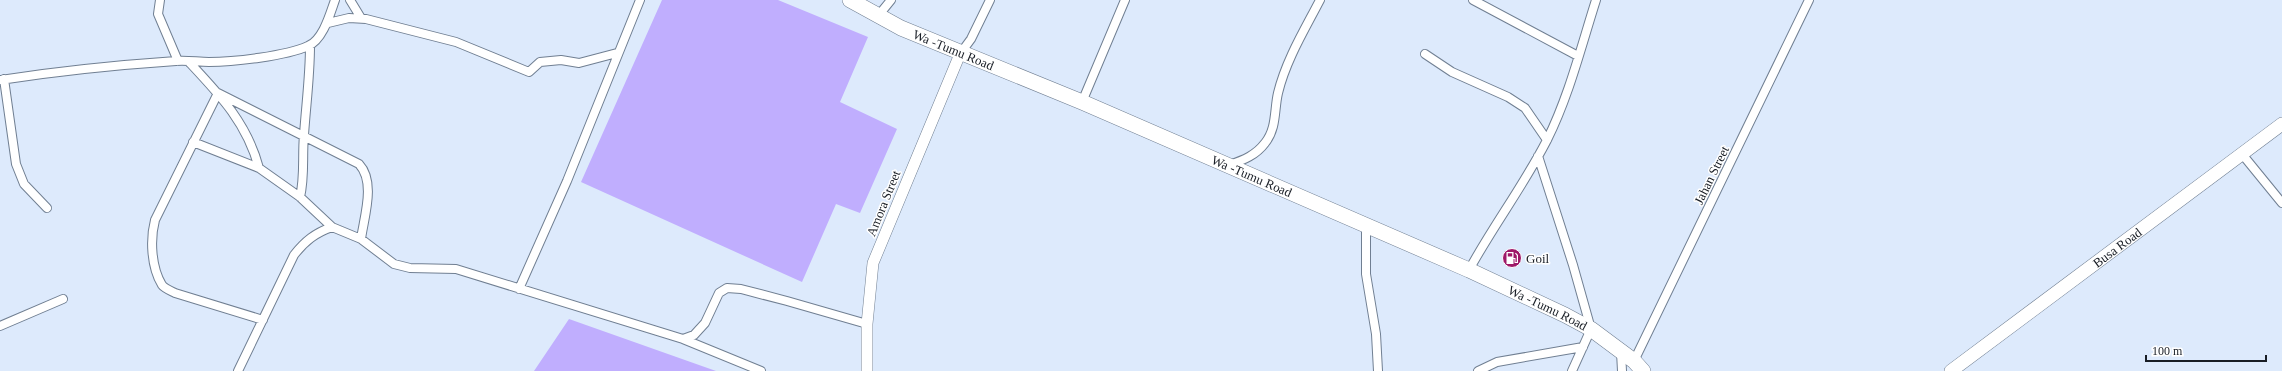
<svg xmlns="http://www.w3.org/2000/svg" width="2282" height="371" font-family="Georgia,serif">
	<style>
		.green { fill: #c0aefe }
		.lines { fill: none; stroke-linecap: round; stroke-linejoin: round }
		.street-casing { stroke: #707f92; stroke-width: 10 }
		.secondary-casing { stroke: #707f92; stroke-width: 12 }
		.primary-casing { stroke: #707f92; stroke-width: 14 }
		.highway-casing { stroke: #707f92; stroke-width: 16 }
		.street { stroke: #fff; stroke-width: 8 }
		.secondary { stroke: #fff; stroke-width: 11 }
		.primary { stroke: #fff; stroke-width: 13 }
		.highway { stroke: #fff; stroke-width: 15 }
		.labels { text-anchor: middle; stroke-width: 3; stroke-linejoin: round; paint-order: stroke }
		.street-label { font-size: 13px; fill: #181d25; stroke: #fff }
		.poi-label { font-size: 13px; fill: #181d25; stroke: #fff; text-anchor: start }
	</style>
	<rect width="100%" height="100%" fill="#ddeafc"/>
	<path class="green" d="M662,0h116l90,37 -28,65 57,27 -37,84 -24,-9 -34,78 -221,-100z
		M569,319l147,52h-182z"/>
	<g class="lines">
		<g class="street-casing">
			<path id="street" d="M160,0l-2,14 20,47
				M350,0l11,18
				M1473,0l105,56
				M878,16l13,-16
				M328,23l21,-5 17,1 90,23 73,30 11,-10 21,-2 18,3 38,-10
				M960,54l11,-15 19,-39
				M1425,54l27,18 56,25 17,11 22,32
				M189,62c31,33 58,61 70,106
				M4,79l12,85 8,20 23,24
				M0,80c59,-9 117,-15 176,-19 11,-1 22,1 33,1 25,0 77,-6 99,-16 15,-6 22,-32 27,-46
				M218,93l-63,127c-5,19 -4,47 7,65 2,3 9,6 13,8l88,27
				M218,93l141,71c17,18 5,53 2,75
				M1082,102l43,-102
				M193,142l66,26 41,29 32,30 29,12 33,25 16,4 46,1 227,70 11,-4 11,-12 14,-30 8,-5 14,1 46,12 80,23
				M2242,154l40,49
				M1538,156l35,109 18,64 -19,42
				M1229,165c15,-5 27,-10 36,-22 12,-15 9,-33 13,-50 8,-33 27,-64 42,-93
				M300,197c5,-21 2,-41 4,-62 2,-30 6,-59 6,-89
				M1366,226v48l10,60 2,37
				M1469,270c24,-44 55,-85 78,-130 22,-44 34,-93 49,-140
				M519,289l48,-108 73,-181
				M0,326l63,-27
				M683,339l78,32
				M1621,352l1,19
				M1634,361l175,-361
				M238,371l56,-116c11,-14 21,-22 38,-28
				M1478,371l19,-9 86,-15"/>
		</g>
		<g class="secondary-casing">
			<path id="secondary" d="M867,371v-47l6,-61 87,-209"/>
		</g>
		<g class="primary-casing">
			<g id="primary">
				<path id="s1" d="M1951,371l331,-247"/>
			</g>
		</g>
		<g class="highway-casing">
			<g id="highway">
				<path id="s2" d="M850,0l51,28 181,74 387,168 96,45 26,14 43,32 9,10"/>
			</g>
		</g>
		<use href="#street" class="street"/>
		<use href="#secondary" class="secondary"/>
		<use href="#primary" class="primary"/>
		<use href="#highway" class="highway"/>
	</g>
	<defs>
		<g id="fuel-disc" transform="scale(1)"><circle r="9.5" fill="#9e1868" stroke="#fff"/><path d="M-5.5-6h7V0h2V4h1.3V-2.5L3-4.5l.8-.8L6-3V5H2.5V1h-1V6h-7ZM-4.2-4.7v3.2H.2V-4.7Z" fill="#fff"/></g>
	</defs>
	<g fill-rule="evenodd">
		<use href="#fuel-disc" x="1512" y="258"/>
	</g>
	<g class="labels">
		<g class="street-label">
			<text dy="5" stroke="none"><textPath href="#s2" startOffset="115">Wa -Tumu Road</textPath></text>
			<text transform="translate(1711 175) rotate(-64)" y="5">Jahan Street</text>
			<text dy="5" stroke="none"><textPath href="#s2" startOffset="439">Wa -Tumu Road</textPath></text>
			<text transform="translate(883 203) rotate(-68)" y="5">Amora Street</text>
			<text dy="5" stroke="none"><textPath href="#s1" startOffset="207">Busa Road</textPath></text>
			<text dy="5" stroke="none"><textPath href="#s2" startOffset="763">Wa -Tumu Road</textPath></text>
		</g>
		<g class="poi-label">
			<text x="1526" y="263">Goil</text>
		</g>
	</g>
	<path d="M2146 355v6h120v-6" fill="none" stroke="#181d25" stroke-width="2"/>
	<text x="2152" y="355" font-size="12" fill="#181d25" stroke="#ffffff" stroke-width="3" paint-order="stroke">100 m</text>
</svg>
